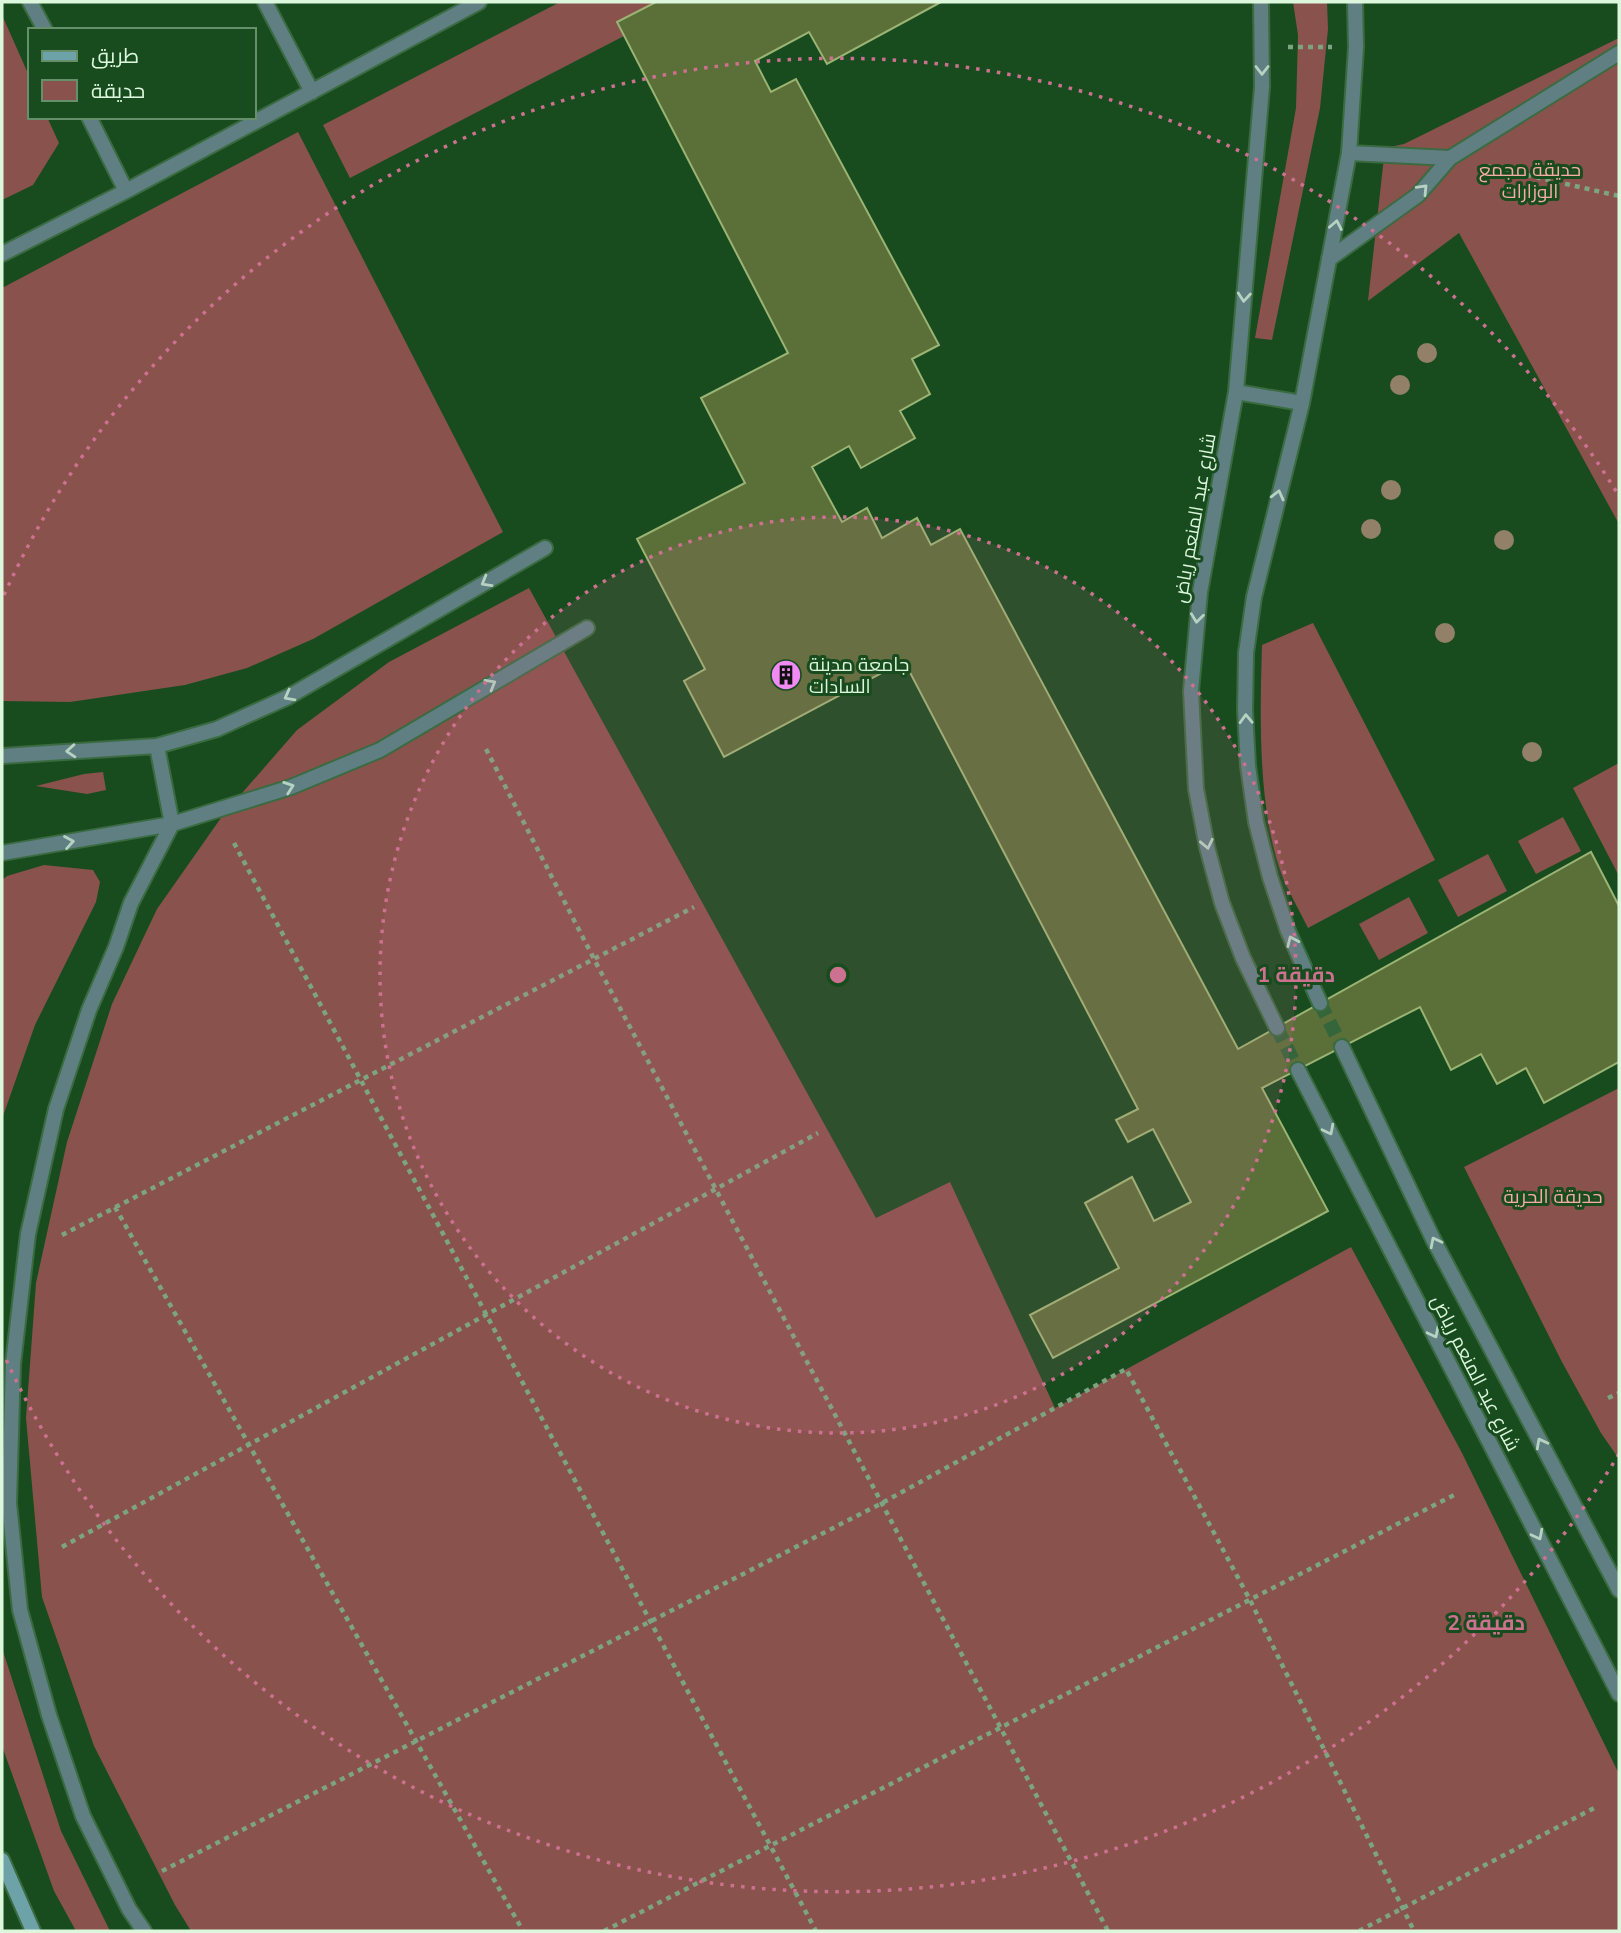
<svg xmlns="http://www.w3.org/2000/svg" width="1621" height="1933" font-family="Mulish,Cairo,sans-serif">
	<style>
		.green { fill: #89524d }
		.building { fill: #5b6f39; stroke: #9bb474; stroke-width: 2 }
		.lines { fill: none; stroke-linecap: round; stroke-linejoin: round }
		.tertiary-tunnel { stroke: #35663b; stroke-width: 14; stroke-dasharray: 14 7; stroke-linecap: butt }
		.service-casing { stroke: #3b6b41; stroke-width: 18 }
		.minor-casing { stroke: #3b6b41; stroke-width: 18 }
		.tertiary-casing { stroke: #3b6b41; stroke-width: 18 }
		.secondary-casing { stroke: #3b6b41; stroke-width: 18 }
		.path { stroke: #7da481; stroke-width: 4.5; stroke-dasharray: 5 5; stroke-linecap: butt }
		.service { stroke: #5f7f83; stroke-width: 14 }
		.minor { stroke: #5f7f83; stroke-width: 14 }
		.tertiary { stroke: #5f7f83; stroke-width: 14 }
		.secondary { stroke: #6ea2a9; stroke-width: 14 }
		.tree { fill: #928068 }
		.oneway { stroke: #b6d3c1 }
		.ring { fill: none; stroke: #cc718f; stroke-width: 3.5; stroke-dasharray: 3.5 7 }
		.labels { text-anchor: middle; stroke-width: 6; stroke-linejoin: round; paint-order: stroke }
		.park-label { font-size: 19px; fill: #f6aba3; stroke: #184c1f }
		.street-label { font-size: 19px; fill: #dcf7dc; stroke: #184c1f }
		.poi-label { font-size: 19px; fill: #dcf7dc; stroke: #184c1f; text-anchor: start }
		.centre { fill: #cc718f; stroke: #184c1f; stroke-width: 3.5 }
		.ring-label { font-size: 21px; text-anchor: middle; font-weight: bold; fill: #cc718f; stroke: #184c1f; stroke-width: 6; stroke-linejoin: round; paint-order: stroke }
	</style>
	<rect width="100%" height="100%" fill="#184c1f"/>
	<path class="green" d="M560,2h96l-39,20 7,14 -274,142 -27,-53z
		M1293,2h34l1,27 -8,79 -48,232 -17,-2 41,-230 2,-73z
		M2,15l28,63v39h17l12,26 -26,42 -31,15z
		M1619,38v486l-160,-291 -91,68 17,-153 19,-4z
		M298,132l205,400 -190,107 -66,29 -62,17 -115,17 -68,-1v-413z
		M529,588l347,630 74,-36 105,226 296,-161 111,206 157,321v157h-1428l-16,-26 -81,-159 -52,-149 -16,-179 10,-135 31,-141 45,-138 45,-95 66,-94 74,-85 92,-68z
		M1313,623l122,237 -127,68c-8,-16 -17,-32 -24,-48 -27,-67 -24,-164 -22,-235z
		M1619,763v113l-46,-88z
		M103,772l3,18 -19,4 -51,-8 48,-12z
		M1563,817l18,34 -45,23 -18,-33z
		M1488,854l19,37 -49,26 -20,-37z
		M44,865l49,5 7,12 -4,20 -61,123 -33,94v-239l5,-4z
		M1409,897l19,36 -49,27 -20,-36z
		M1619,1088v371l-18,-26 -39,-71 -98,-195z
		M2,1648l59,183 49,100h-34l-22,-40 -52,-145z"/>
	<path class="building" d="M656,2h285l-114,62 -18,-32 -54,29 16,31 25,-13 143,266 -27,14 18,35 -30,17 15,27 -54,30 -12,-22 -37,21 30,55 25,-14 15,30 35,-20 14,27 29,-16 278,520 353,-197 28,54v156l-75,41 -18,-35 -29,16 -16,-30 -30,16 -31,-63 -158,81 66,123 -275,147 -23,-43 89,-47 -34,-65 47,-26 22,44 37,-19 -38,-73 -25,13 -12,-22 22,-11 -234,-448 -180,96 -40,-76 21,-12 -68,-130 108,-56 -44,-85 87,-45 -171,-331z"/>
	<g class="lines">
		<path class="tertiary-tunnel" d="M1320,1003l22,44
			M1277,1028l21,42"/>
		<g class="service-casing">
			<path id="service" d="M30,2l15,28
				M265,2l47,90
				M89,117l37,74
				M2,254l124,-63 353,-189
				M2,756l155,-10 60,-17 71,-32 257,-149
				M2,853l170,-29 119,-37 89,-37 207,-122
				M144,1931l-15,-22 -46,-93 -34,-101 -29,-105 -11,-107 4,-139 15,-130 28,-125 33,-99 27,-63 15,-44 41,-79 -15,-78"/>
		</g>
		<g class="minor-casing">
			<path id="minor" d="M1349,153l101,5
				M1329,259l89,-64 32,-37 169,-105"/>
		</g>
		<g class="tertiary-casing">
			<path id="tertiary" d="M1261,2l1,85 -26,305 -36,200 -9,99 5,98 11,58 15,56 21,55 34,70
				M1236,392l66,11
				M1320,1003l-32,-72 -18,-54 -14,-55 -8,-56 -3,-56 1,-57 8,-56 48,-194 47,-250 7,-106 -1,-45
				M1342,1047l91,192 186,351
				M1298,1070l321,624"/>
		</g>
		<g class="secondary-casing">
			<path id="secondary" d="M2,1860l31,71"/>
		</g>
		<path class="path" d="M1288,47h44
			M1487,166l132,30
			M486,749l108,210 514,972
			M234,843l582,1088
			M115,1207l408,724
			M62,1235l632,-328
			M1608,1398l11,-5
			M62,1547l756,-414
			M162,1871l720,-368 244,-134 124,231 164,331
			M604,1931l852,-437
			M1359,1931l239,-125"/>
		<use href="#service" class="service"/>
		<use href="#minor" class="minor"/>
		<use href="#tertiary" class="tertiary"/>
		<use href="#secondary" class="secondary"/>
	</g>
	<g class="tree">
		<circle cx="1427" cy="353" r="10"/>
		<circle cx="1400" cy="385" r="10"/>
		<circle cx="1391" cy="490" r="10"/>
		<circle cx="1371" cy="529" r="10"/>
		<circle cx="1504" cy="540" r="10"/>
		<circle cx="1445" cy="633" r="10"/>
		<circle cx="1532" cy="752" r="10"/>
	</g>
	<defs><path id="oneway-chevron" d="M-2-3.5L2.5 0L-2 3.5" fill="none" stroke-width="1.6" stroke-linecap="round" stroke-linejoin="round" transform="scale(1.75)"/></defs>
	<g class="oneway">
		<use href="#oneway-chevron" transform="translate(1262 70) rotate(90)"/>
		<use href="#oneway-chevron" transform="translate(1423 189) rotate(-46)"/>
		<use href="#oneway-chevron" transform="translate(1336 225) rotate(-79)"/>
		<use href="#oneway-chevron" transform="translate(1244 297) rotate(95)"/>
		<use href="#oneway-chevron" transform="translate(1278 495) rotate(-76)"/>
		<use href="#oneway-chevron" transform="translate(486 582) rotate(150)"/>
		<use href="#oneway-chevron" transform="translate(1197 618) rotate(97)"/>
		<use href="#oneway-chevron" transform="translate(491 684) rotate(-30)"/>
		<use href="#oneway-chevron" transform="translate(289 696) rotate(152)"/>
		<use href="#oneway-chevron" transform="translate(1246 719) rotate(-92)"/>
		<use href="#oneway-chevron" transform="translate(71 751) rotate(176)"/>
		<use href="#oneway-chevron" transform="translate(289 787) rotate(-19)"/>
		<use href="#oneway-chevron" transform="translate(69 842) rotate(-10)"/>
		<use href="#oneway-chevron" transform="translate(1207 844) rotate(78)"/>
		<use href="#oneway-chevron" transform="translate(1292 941) rotate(-114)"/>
		<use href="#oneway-chevron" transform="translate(1329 1130) rotate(63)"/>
		<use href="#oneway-chevron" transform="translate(1435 1242) rotate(-117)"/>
		<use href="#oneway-chevron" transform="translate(1434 1333) rotate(63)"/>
		<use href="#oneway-chevron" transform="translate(1541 1443) rotate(-118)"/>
		<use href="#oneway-chevron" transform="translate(1538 1535) rotate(63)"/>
	</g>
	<circle cx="838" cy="975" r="458" fill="#cc718f" fill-opacity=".12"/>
	<g class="ring">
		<circle cx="838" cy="975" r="458"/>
		<path d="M1619 1454A916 916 0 0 1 4 1355M4 595A916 916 0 0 1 1619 496"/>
	</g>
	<defs>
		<g id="building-disc" transform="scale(1.575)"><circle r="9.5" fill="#f18af4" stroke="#184c1f"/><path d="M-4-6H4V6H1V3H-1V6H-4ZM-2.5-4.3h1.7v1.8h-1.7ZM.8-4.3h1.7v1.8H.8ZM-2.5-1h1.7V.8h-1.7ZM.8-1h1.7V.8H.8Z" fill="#111"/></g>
	</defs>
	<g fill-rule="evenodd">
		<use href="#building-disc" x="786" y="675"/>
	</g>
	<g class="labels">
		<g class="park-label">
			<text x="1530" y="176">حديقة مجمع<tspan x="1530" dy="22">الوزارات</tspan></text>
			<text x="1553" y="1203">حديقة الحرية</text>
		</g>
		<g class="street-label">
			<text transform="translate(1194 518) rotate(-80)" y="7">شارع عبد المنعم رياض</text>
			<text transform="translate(1476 1373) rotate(63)" y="7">شارع عبد المنعم رياض</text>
		</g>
		<g class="poi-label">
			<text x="809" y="671">جامعة مدينة<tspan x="809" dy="22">السادات</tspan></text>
		</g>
	</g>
	<circle cx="838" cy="975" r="10" class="centre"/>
	<g class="ring-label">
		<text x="1296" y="982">1 دقيقة</text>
		<text x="1486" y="1630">2 دقيقة</text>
	</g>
	<rect width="1621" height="1933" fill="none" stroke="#dcf7dc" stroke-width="7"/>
	<rect x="28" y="28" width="228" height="91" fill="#184c1f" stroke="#66906b" stroke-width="2"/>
	<rect x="42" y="51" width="35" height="10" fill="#6ea2a9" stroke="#66906b" stroke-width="2"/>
	<text x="91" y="63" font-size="21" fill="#dcf7dc">طريق</text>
	<rect x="42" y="80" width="35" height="21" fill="#89524d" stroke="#66906b" stroke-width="2"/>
	<text x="91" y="98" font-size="21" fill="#dcf7dc">حديقة</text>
</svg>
